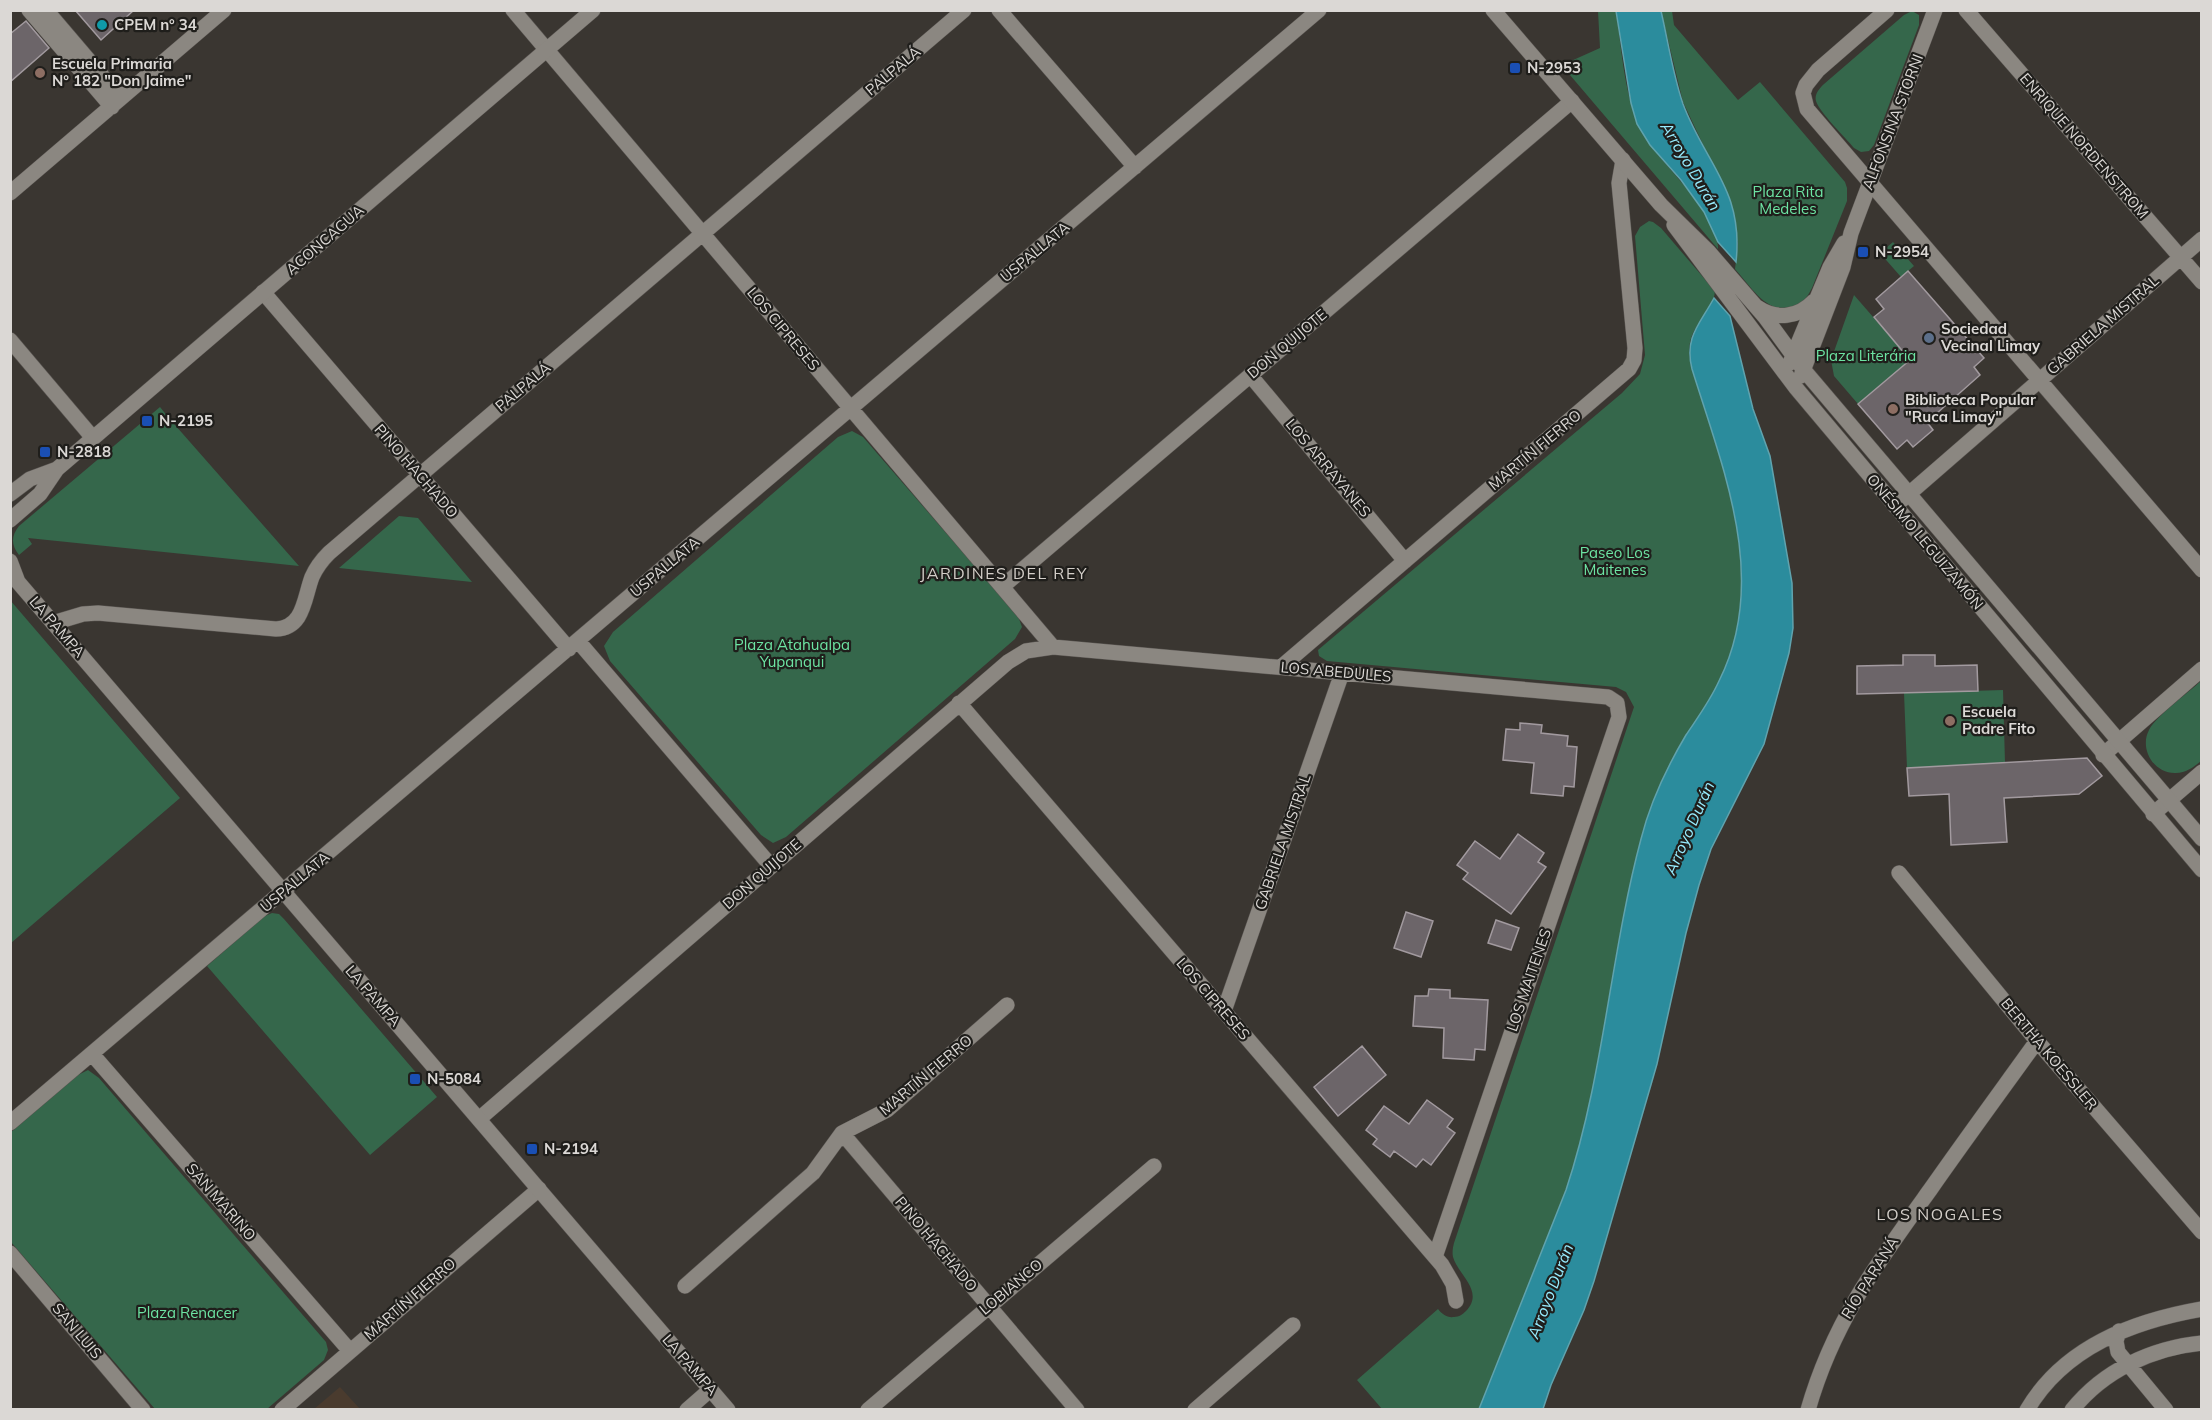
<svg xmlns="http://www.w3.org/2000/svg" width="2212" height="1420" font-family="Mulish,sans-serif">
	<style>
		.medical { fill: #4a3b2e }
		.green { fill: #35674b }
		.water { fill: #2b8c9d; stroke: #60a3ae; stroke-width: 1.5 }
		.building { fill: #6c6569; stroke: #a29a9f; stroke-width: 1.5 }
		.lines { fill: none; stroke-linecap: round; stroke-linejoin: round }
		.street-casing { stroke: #595551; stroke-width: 16 }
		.secondary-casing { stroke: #595551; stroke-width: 16 }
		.street { stroke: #8b8781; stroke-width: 15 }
		.secondary { stroke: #8b8781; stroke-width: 15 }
		.culture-dot { fill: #0f9aa8; stroke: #1f1e1b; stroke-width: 2 }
		.transit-dot { fill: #1a4fb4; stroke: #1f1e1b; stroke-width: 2 }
		.education-dot { fill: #8d6e63; stroke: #1f1e1b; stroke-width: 2 }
		.service-dot { fill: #5c6f8a; stroke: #1f1e1b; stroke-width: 2 }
		.labels { text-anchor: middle; stroke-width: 4.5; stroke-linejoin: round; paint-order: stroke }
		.poi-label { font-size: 15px; font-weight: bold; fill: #dbd8d5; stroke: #1f1e1b; text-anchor: start }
		.street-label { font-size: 15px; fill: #dbd8d5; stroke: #1f1e1b }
		.park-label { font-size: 15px; fill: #6de4a3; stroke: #1f1e1b }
		.water-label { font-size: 16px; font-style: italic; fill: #97ecfe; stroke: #1f1e1b }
		.neighbourhood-label { font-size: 16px; letter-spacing: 1.5px; fill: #d3cec8; stroke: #1f1e1b }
	</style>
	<rect width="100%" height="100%" fill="#3a3631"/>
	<path class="medical" d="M340,1387l20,22h-46z"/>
	<path class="green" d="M1598,11h18c6,38 8,90 28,124 17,30 76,79 74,114l-154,-181 7,-7 29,-13z
		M1661,11h11l2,14 64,75 22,-18 85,100 2,6v13l-35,87c-5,10 -11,17 -21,20 -25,6 -41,-23 -56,-39l3,-26 -32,-92 -23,-49z
		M1912,11l7,4v10l-45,120 -5,6 -8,1 -7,-4c-8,-10 -35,-36 -38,-47 -2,-7 4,-13 8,-17l80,-69z
		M1649,221l4,1 8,6 54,63c-3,31 -35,33 -23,78 31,100 78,211 27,312 -9,20 -21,36 -33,54 -19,32 -36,68 -45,104 -9,37 -17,74 -24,111 -14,81 -25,162 -51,240l-87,219h-97l-25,-29 81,-71c4,5 9,9 16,8 5,0 9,-3 12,-6 19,-20 -8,-36 -13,-54 -1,-5 0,-10 1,-14l180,-536 -8,-15 -10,-5 -289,-26 -8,-5 -1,-6 304,-257 18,-19 5,-19 -10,-119 5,-9z
		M1893,242l21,24 -13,11 -21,-24z
		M1854,295l66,76 -32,7 -30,26 -24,-28 -3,-16z
		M160,407l8,10 131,149 -271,-28 4,6 -13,11c-8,-10 -8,-19 0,-29z
		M852,431l11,6 155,179 4,11 -7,12 -229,198 -13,6 -12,-8 -151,-174 -6,-15 9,-14 225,-195z
		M399,516l19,2 54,64 -133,-14z
		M10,600l170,198 -169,145h-1z
		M2201,681v80c-7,6 -15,12 -25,12 -22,1 -37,-24 -27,-43 8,-15 39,-37 52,-49z
		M2003,690l2,73 -98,5 -3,-75z
		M272,913l7,1 5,5 153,178 -67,58 -163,-189 56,-49z
		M88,1070l11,8 227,264 2,8 -4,10 -57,49h-112l-144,-167 -1,-109 66,-57z"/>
	<path class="water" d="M1616,11h45c7,30 12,64 22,93 23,61 61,86 53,158l-18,-20 -14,-30 -23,-32 -31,-35 -13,-21 -6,-21z
		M1714,298l16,18 23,93 17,47 22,127 1,45 -4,25 -25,91 -53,105 -12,36 -13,48 -29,131 -63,217 -10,29 -33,75 -8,24h-64l87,-219c38,-114 44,-235 75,-351 9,-36 26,-72 45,-104 12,-18 24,-34 33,-54 51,-101 4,-212 -27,-312 -8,-32 8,-45 22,-71z"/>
	<path class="building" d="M75,10h59l-33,30z
		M26,21l23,27 -39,34v-48z
		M1908,271l76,87 -10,9 6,8 -53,47 6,8 -20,17 -6,-7 -10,9 -39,-45 52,-44 -36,-43 10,-8 -8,-10z
		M1903,655h32v11l42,-1 1,26 -121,3v-28l46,-1z
		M1520,723l22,2 -1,8 27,3 -1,10 10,1 -3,40 -10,-1 -1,10 -32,-3 3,-30 -31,-3 3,-31 14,1z
		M2087,758l15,18 -23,18 -75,4 3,44 -56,3 -2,-51 -40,2 -2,-28z
		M1518,834l26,19 -6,9 8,5 -35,47 -48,-35 5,-6 -11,-8 18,-24 25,18z
		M1406,912l27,9 -12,36 -27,-9z
		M1496,920l23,8 -8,22 -23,-7z
		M1429,989l21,1v8l38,2 -3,50 -10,-1 -1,11 -31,-2 1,-30 -31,-2 2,-30h13z
		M1362,1046l24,29 -48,41 -24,-29z
		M1427,1100l26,19 -6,8 8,6 -24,32 -8,-6 -7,8 -22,-16 -4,6 -17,-13 4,-5 -11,-9 18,-24 25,18z"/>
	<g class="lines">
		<g class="street-casing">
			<path id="street" d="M29,10l83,97
				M46,10l75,88
				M513,10l540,637
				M999,10l136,157
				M1887,10l-69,60 -12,15 -3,8 4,16 395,461
				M1966,10l236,272
				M10,193l214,-183
				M263,292l306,357
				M10,340l83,98
				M1250,375l155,186
				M1895,506l307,-267
				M1002,587l570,-486
				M53,623l30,-9 15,-1 178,16c28,-1 28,-31 36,-52 4,-9 10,-17 17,-24l635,-543
				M578,641l193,225
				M1281,667l348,-298 5,-9 1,-12 -16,-165 4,-23
				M959,703l483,562 11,19 3,17
				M2103,755l99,-86
				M2153,814l49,-42
				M1899,873l138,168 165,191
				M1224,1011l118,-338
				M92,1054l258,297
				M479,1119l529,-457 18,-11 27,-4 555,50 9,6 2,14 -184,540
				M10,1123l1309,-1113
				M842,1133l235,277
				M10,1253l133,157
				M685,1286l128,-113 29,-40 45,-23 120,-105
				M2119,1331l-3,10 2,11 48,58
				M282,1410l257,-221
				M687,1410l24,-21
				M868,1410l286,-244
				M1195,1410l98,-85
				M1808,1410c25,-88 70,-148 122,-220 35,-50 71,-99 107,-149
				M2027,1410c37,-63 106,-89 175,-101
				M2072,1410c32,-40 80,-62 130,-67"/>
		</g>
		<g class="secondary-casing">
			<path id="secondary" d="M1493,10l168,195 47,46 57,66 38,52 399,470
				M1674,225l122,163 406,482
				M1757,307c19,13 41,11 57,-6
				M1790,363l40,-96 14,-24
				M1801,376l42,-109 8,-34 84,-223
				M10,494l20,-15 27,-10
				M10,520l30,-26 17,-25 536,-459
				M10,561l8,21 710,828"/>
		</g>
		<use href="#street" class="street"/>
		<use href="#secondary" class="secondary"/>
	</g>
	<circle class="culture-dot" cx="102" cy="25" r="6"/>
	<g class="transit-dot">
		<rect x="1509" y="62" width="12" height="12" rx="3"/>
		<rect x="1857" y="246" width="12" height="12" rx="3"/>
		<rect x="141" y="415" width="12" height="12" rx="3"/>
		<rect x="39" y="446" width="12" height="12" rx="3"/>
		<rect x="409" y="1073" width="12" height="12" rx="3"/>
		<rect x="526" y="1143" width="12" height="12" rx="3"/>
	</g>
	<g class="education-dot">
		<circle cx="40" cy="73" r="6"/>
		<circle cx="1893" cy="409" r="6"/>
		<circle cx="1950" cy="721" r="6"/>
	</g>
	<circle class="service-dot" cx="1929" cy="338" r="6"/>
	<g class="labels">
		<g class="poi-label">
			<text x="114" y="30">CPEM n° 34</text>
			<text x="52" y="69">Escuela Primaria<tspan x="52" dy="17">N° 182 "Don Jaime"</tspan></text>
			<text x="1527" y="73">N-2953</text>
			<text x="1875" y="257">N-2954</text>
			<text x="1941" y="334">Sociedad<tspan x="1941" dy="17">Vecinal Limay</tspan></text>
			<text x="1905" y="405">Biblioteca Popular<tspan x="1905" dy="17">"Ruca Limay"</tspan></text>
			<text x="159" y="426">N-2195</text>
			<text x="57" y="457">N-2818</text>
			<text x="1962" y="717">Escuela<tspan x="1962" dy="17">Padre Fito</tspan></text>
			<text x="427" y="1084">N-5084</text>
			<text x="544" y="1154">N-2194</text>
		</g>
		<g class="street-label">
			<text transform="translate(893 71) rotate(-40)" y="5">PALPALÁ</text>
			<text transform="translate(1893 122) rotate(-69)" y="5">ALFONSINA STORNI</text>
			<text transform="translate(2084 146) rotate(49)" y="5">ENRIQUE NORDENSTROM</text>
			<text transform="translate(325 240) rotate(-41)" y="5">ACONCAGUA</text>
			<text transform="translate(1035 252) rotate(-40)" y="5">USPALLATA</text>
			<text transform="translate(2103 325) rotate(-41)" y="5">GABRIELA MISTRAL</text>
			<text transform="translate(783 329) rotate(50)" y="5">LOS CIPRESES</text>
			<text transform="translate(1287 344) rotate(-40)" y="5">DON QUIJOTE</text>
			<text transform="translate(523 387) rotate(-40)" y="5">PALPALÁ</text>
			<text transform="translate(1535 450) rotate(-40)" y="5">MARTÍN FIERRO</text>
			<text transform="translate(1328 468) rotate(50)" y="5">LOS ARRAYANES</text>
			<text transform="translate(416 471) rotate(49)" y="5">PINO HACHADO</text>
			<text transform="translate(1925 542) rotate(50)" y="5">ONÉSIMO LEGUIZAMÓN</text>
			<text transform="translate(665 567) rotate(-40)" y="5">USPALLATA</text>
			<text transform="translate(57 627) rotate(49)" y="5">LA PAMPA</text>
			<text transform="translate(1336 672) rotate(5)" y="5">LOS ABEDULES</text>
			<text transform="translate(1283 842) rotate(-71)" y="5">GABRIELA MISTRAL</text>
			<text transform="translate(762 874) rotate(-41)" y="5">DON QUIJOTE</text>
			<text transform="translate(295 882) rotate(-40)" y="5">USPALLATA</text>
			<text transform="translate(1529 980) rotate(-71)" y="5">LOS MAITENES</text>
			<text transform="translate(373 996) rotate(49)" y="5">LA PAMPA</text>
			<text transform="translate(1213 999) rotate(49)" y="5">LOS CIPRESES</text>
			<text transform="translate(2049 1054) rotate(50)" y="5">BERTHA KOESSLER</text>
			<text transform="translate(926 1075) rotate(-40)" y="5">MARTÍN FIERRO</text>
			<text transform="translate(221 1202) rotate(49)" y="5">SAN MARINO</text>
			<text transform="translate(936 1244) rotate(50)" y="5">PINO HACHADO</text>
			<text transform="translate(1870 1278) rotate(-58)" y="5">RÍO PARANÁ</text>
			<text transform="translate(1011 1287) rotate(-40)" y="5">LOBIANCO</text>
			<text transform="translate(410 1299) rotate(-41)" y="5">MARTÍN FIERRO</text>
			<text transform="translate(77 1331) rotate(50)" y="5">SAN LUIS</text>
			<text transform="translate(690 1365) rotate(49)" y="5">LA PAMPA</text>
		</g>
		<g class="park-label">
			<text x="1788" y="197">Plaza Rita<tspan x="1788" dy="17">Medeles</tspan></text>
			<text x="1866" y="361">Plaza Literária</text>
			<text x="1615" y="558">Paseo Los<tspan x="1615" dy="17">Maitenes</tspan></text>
			<text x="792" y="650">Plaza Atahualpa<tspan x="792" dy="17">Yupanqui</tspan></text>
			<text x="187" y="1318">Plaza Renacer</text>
		</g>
		<g class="water-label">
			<text transform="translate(1691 166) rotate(59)" y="6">Arroyo Durán</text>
			<text transform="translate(1689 828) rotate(-66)" y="6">Arroyo Durán</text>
			<text transform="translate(1550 1291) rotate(-69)" y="6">Arroyo Durán</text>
		</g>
		<g class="neighbourhood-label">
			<text x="1004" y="579">JARDINES DEL REY</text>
			<text x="1940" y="1220">LOS NOGALES</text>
		</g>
	</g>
	<rect width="2212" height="1420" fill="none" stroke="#dbd8d5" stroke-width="24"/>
</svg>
